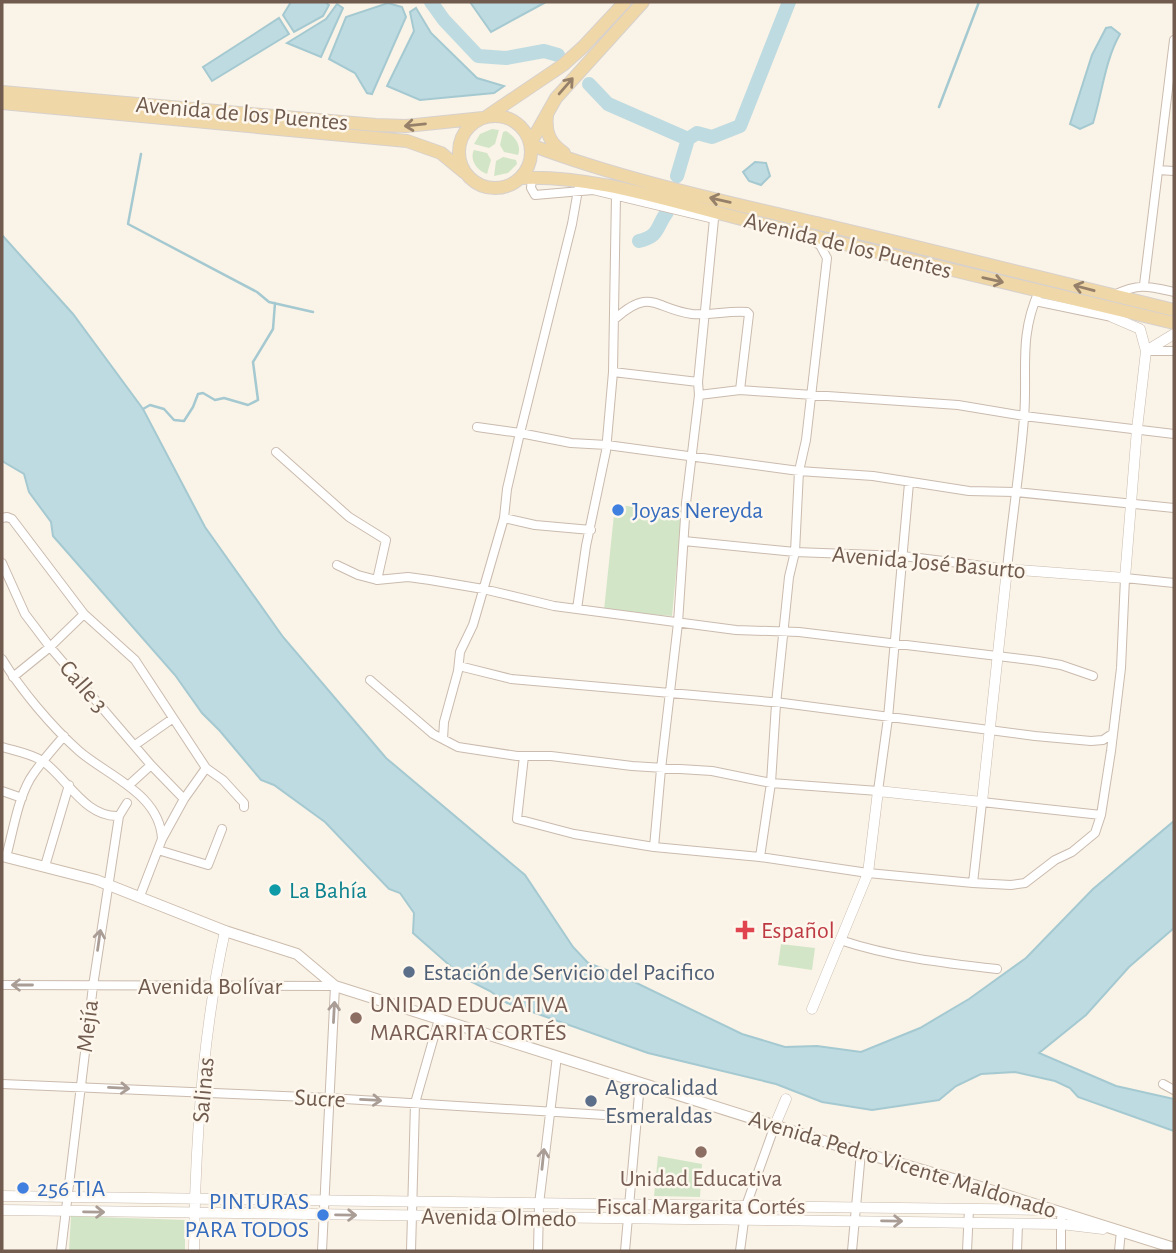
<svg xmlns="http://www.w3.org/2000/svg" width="1176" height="1253" font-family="'Alegreya Sans',sans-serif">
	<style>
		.green { fill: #d2e6c7 }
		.water { fill: #bedbe1; stroke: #a5c9d1; stroke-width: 2 }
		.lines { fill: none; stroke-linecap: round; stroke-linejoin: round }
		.stream { stroke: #a5c9d1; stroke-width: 2.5 }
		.river { stroke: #bedbe1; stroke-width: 14 }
		.minor-casing { stroke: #cabbae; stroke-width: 10 }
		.tertiary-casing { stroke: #cabbae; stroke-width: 11 }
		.secondary-casing { stroke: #ccbcac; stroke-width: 12 }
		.primary-casing { stroke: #d7d1cd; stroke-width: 14 }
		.minor { stroke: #fff; stroke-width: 8 }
		.tertiary { stroke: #fff; stroke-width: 10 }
		.secondary { stroke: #fff; stroke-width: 10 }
		.primary { stroke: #f0d7a7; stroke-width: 12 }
		.oneway { stroke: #968069 }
		.oneway2 { stroke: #a99d95 }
		.shop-dot { fill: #3f7fe0; stroke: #fdf7ed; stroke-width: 2.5 }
		.culture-dot { fill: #0f9aa8; stroke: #fdf7ed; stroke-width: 2.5 }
		.health-dot { fill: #e0444e; stroke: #fdf7ed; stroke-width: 2.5 }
		.service-dot { fill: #5c6f8a; stroke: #fdf7ed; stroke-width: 2.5 }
		.education-dot { fill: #8d6e63; stroke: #fdf7ed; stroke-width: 2.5 }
		.labels { text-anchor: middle; stroke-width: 5; stroke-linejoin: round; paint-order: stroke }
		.street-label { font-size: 24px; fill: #705b4e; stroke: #fdf7ed }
		.shop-label { font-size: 24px; fill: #366cbe; stroke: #fdf7ed; text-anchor: start }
		.culture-label { font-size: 24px; fill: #0d838f; stroke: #fdf7ed; text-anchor: start }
		.health-label { font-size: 24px; fill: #be3a42; stroke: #fdf7ed; text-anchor: start }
		.service-label { font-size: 24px; fill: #4e5e75; stroke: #fdf7ed; text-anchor: start }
		.education-label { font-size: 24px; fill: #785e54; stroke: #fdf7ed; text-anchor: start }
	</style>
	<rect width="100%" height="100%" fill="#faf3e7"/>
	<path class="green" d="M492,129l7,1 -4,14 -6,4 -15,-4 6,-10z
		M506,131c8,5 16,14 12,24l-14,-3 -4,-7 3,-13z
		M474,150l13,3 4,7 -4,14c-10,-3 -18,-15 -13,-24z
		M503,157l13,3 1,4 -9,9 -14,3 2,-15z
		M615,505l67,6 -10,105 -68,-6z
		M781,944l34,4 -3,22 -34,-5z
		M658,1156l44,8 -2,33 -46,-1z
		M71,1216l114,4v31h-116z"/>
	<path class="water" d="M291,2h34l4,3 -6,11 -29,16 -11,-17z
		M470,2h76l-55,30z
		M388,3l14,4 4,10 -34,77 -5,-1 -12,-20 -26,-14 17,-42z
		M337,4l6,4 -22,49 -34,-14 39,-24z
		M416,8l15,25 46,45 27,8 -10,7 -74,7 -33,-14 27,-55 -4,-19z
		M279,18l10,16 -77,47 -9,-14z
		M1111,27l9,7c-15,26 -18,60 -27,89l-13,6 -10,-5 22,-69 14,-27z
		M755,162l11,1 4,13 -9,9 -12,-4 -6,-9z
		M2,235l71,79 70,95 62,118 78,110 103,121 139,117 48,72 15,16 34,13 120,58 43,13 32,-1 44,6 59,-24 49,-29 57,-41 67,-69 81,-68v107l-45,39 -43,48 -47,38 77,33 58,13v32l-96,-34 -8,-9 -15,-7 -40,-9 -34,2 -25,12 -17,14 -67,10 -50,-8 -46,-18 -128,-31 -141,-50 -17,-12 -26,-13 -51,-45 1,-20 -14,-20 -11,-4 -64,-67 -51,-37 -13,-5 -41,-49 -18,-18 -27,-38 -122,-139 -2,-14 -22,-30 -5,-18 -22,-13z"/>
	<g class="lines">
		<path class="stream" d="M939,107l40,-105
			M141,154l-13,70 129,68 12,10 44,10
			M143,409l7,-4 14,4 10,11 10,1 9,-14 5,-13 5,-1 12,7 9,-2 24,7 10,-5 -5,-38 20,-33 2,-26"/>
		<path class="river" d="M431,2l13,18 34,36 28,2 38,-7 14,4
			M589,84l19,20 80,35
			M677,176l11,-37 9,-6 15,4 28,-11 49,-124
			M639,241c21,-5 17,-14 28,-29"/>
		<g class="minor-casing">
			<path id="minor" d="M1158,170l16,1
				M532,178l-1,10 4,7 58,-5 121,29
				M578,190l-6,34 -52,209 51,10 36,2 192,26 74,5 96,15 46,1 159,16
				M616,195l-3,177 85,10
				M1144,285l30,-245
				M1114,295c25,-12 34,-9 60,-3
				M1035,301l77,16
				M616,318c35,-31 39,-9 76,-4 18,2 37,-4 55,-2l2,2 -9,76
				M1146,351h28
				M699,395l41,-5 218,15 66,11 150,18
				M276,452l73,65 37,23 -9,40
				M2,518l5,-1 5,2 72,95 51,46 71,108 -22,31 -22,40 -22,57
				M504,518l31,7 56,5
				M684,541l111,11 108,4 104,13c5,-50 13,-100 17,-151 4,-47 -6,-80 15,-127
				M2,563l23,51 25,33 101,118 33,34
				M337,565l21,10 19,5 31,-3 22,3 53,9 71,17 182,24 63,2 239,29 23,4 32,11
				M577,609l9,-63 20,-95 7,-79
				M2,659c19,31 49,67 77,92 29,25 81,43 83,88
				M459,666l52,13 272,24 252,33 56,5 12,-1 9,-6
				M13,677l37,-30 34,-33
				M370,680l63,54 25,13 59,9h34l81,10 80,5 59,12 107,8 10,-73 21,-235
				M443,739l1,-17 14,-51 2,-19 13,-27 31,-107 3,-29 13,-56 -43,-6
				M135,745l37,-26
				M2,747c13,4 31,7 42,15 24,18 42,56 75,54
				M524,756l-7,63 57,15 80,13 106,10 108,16 105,10 38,2 14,-2 30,-23 17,-8 23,-19 6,-18 10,-64 10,-83 4,-90 49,5
				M206,768l17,12 21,23v4
				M129,785l22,-20
				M2,791l20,7
				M654,847l7,-78 17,-146 8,-120 13,-108 -1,-13 16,-163 4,-6
				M158,850l50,15 14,-36
				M6,857c7,-25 11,-55 24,-78 10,-16 22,-29 34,-43
				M760,857l11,-74 5,-79 13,-127 6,-25 4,-81 7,-31 21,-182 -7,-13 -11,-6
				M45,866l24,-81
				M973,883l9,-81 119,13
				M840,940c51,17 103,23 157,29
				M2,985l333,1 -13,265
				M2,1084l327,14 308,19
				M1163,1084l11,6
				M1061,1219v32
				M61,1251l32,-265 26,-170 8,-13
				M411,1251l4,-148 24,-84
				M538,1251l1,-47 18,-148
				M625,1251l15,-168
				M740,1251l6,-45 29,-81
				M852,1251l9,-99
				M967,1251l2,-42
				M1017,1251l1,-27
				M1119,1251l2,-20"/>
		</g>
		<g class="tertiary-casing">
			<path id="tertiary" d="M1146,351l28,-17
				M812,1009l56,-136 10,-82 104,11 25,-233 118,9 12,-149 9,-78 -6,-22 -28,-12 -1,-9
				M775,1125l11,-26
				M2,1196l1045,14
				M2,1210l1059,14 42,5
				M194,1251c1,-106 8,-216 31,-320"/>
		</g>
		<g class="secondary-casing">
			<path id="secondary" d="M2,856l94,24 129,51 72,23 38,32 498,158 141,41 200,63"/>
		</g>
		<g class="primary-casing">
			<path id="primary" d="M2,92l374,33 30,1 77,-8
				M2,103l405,38 34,12 23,19
				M459 152a36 36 0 1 1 72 0a36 36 0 1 1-72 0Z
				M547,116c-2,17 3,27 17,37
				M486,117l77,-52 20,-18 42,-45
				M530,144l26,-46 87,-96
				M531,145c98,37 201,58 302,82 114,27 228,55 341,83
				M520,178c74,-4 158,26 230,43 141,34 283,69 424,102"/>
		</g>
		<use href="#minor" class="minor"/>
		<use href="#tertiary" class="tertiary"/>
		<use href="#secondary" class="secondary"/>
		<use href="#primary" class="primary"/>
	</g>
	<defs><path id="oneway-shaft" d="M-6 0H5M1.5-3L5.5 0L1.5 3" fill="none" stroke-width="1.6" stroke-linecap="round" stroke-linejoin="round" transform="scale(1.75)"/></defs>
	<g class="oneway">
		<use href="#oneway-shaft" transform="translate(566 86) rotate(-49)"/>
		<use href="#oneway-shaft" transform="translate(415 125) rotate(174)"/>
		<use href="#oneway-shaft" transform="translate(720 200) rotate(-167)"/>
		<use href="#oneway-shaft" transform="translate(993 280) rotate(13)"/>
		<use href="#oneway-shaft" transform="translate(1084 288) rotate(-165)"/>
	</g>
	<g class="oneway2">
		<use href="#oneway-shaft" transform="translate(99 940) rotate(-82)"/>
		<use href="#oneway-shaft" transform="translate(22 985) rotate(-180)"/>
		<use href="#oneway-shaft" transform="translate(334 1012) rotate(-87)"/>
		<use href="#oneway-shaft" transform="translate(119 1088) rotate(3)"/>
		<use href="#oneway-shaft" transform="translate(371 1100) rotate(3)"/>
		<use href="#oneway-shaft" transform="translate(543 1159) rotate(-84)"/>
		<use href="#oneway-shaft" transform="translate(94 1212) rotate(1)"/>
		<use href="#oneway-shaft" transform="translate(346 1215) rotate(1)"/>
		<use href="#oneway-shaft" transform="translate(892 1221) rotate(1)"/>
	</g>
	<g class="shop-dot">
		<circle cx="618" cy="510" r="7"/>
		<circle cx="23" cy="1188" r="7"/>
		<circle cx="323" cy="1215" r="7"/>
	</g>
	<circle class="culture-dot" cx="275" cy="890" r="7"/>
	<path class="health-dot" d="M741.5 919.5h7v7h7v7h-7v7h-7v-7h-7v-7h7z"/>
	<g class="service-dot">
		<circle cx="409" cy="972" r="7"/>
		<circle cx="591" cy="1101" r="7"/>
	</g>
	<g class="education-dot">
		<circle cx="356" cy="1018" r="7"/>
		<circle cx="701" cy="1152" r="7"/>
	</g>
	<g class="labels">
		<g class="street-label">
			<text transform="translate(242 113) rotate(5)" y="8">Avenida de los Puentes</text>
			<text transform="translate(848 245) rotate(14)" y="8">Avenida de los Puentes</text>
			<text transform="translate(929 562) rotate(5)" y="8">Avenida José Basurto</text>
			<text transform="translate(84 686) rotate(49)" y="8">Calle 3</text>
			<text x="210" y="994">Avenida Bolívar</text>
			<text transform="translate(87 1026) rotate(-83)" y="8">Mejía</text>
			<text transform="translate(203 1090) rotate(-85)" y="8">Salinas</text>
			<text transform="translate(320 1098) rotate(3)" y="8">Sucre</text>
			<text transform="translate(903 1164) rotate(17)" y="8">Avenida Pedro Vicente Maldonado</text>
			<text transform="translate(499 1217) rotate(1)" y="8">Avenida Olmedo</text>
		</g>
		<g class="shop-label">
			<text x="632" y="518">Joyas Nereyda</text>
			<text x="37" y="1196">256 TIA</text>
			<text x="309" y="1209" text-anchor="end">PINTURAS<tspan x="309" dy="28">PARA TODOS</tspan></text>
		</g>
		<g class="culture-label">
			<text x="289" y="898">La Bahía</text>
		</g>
		<g class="health-label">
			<text x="761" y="938">Español</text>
		</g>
		<g class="service-label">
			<text x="423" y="980">Estación de Servicio del Pacifico</text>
			<text x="605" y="1095">Agrocalidad<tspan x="605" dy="28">Esmeraldas</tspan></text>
		</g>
		<g class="education-label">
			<text x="370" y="1012">UNIDAD EDUCATIVA<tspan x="370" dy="28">MARGARITA CORTÉS</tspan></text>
			<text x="701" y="1186" text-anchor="middle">Unidad Educativa<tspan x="701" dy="28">Fiscal Margarita Cortés</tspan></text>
		</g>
	</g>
	<rect width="1176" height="1253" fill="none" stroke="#705b4e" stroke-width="7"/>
</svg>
